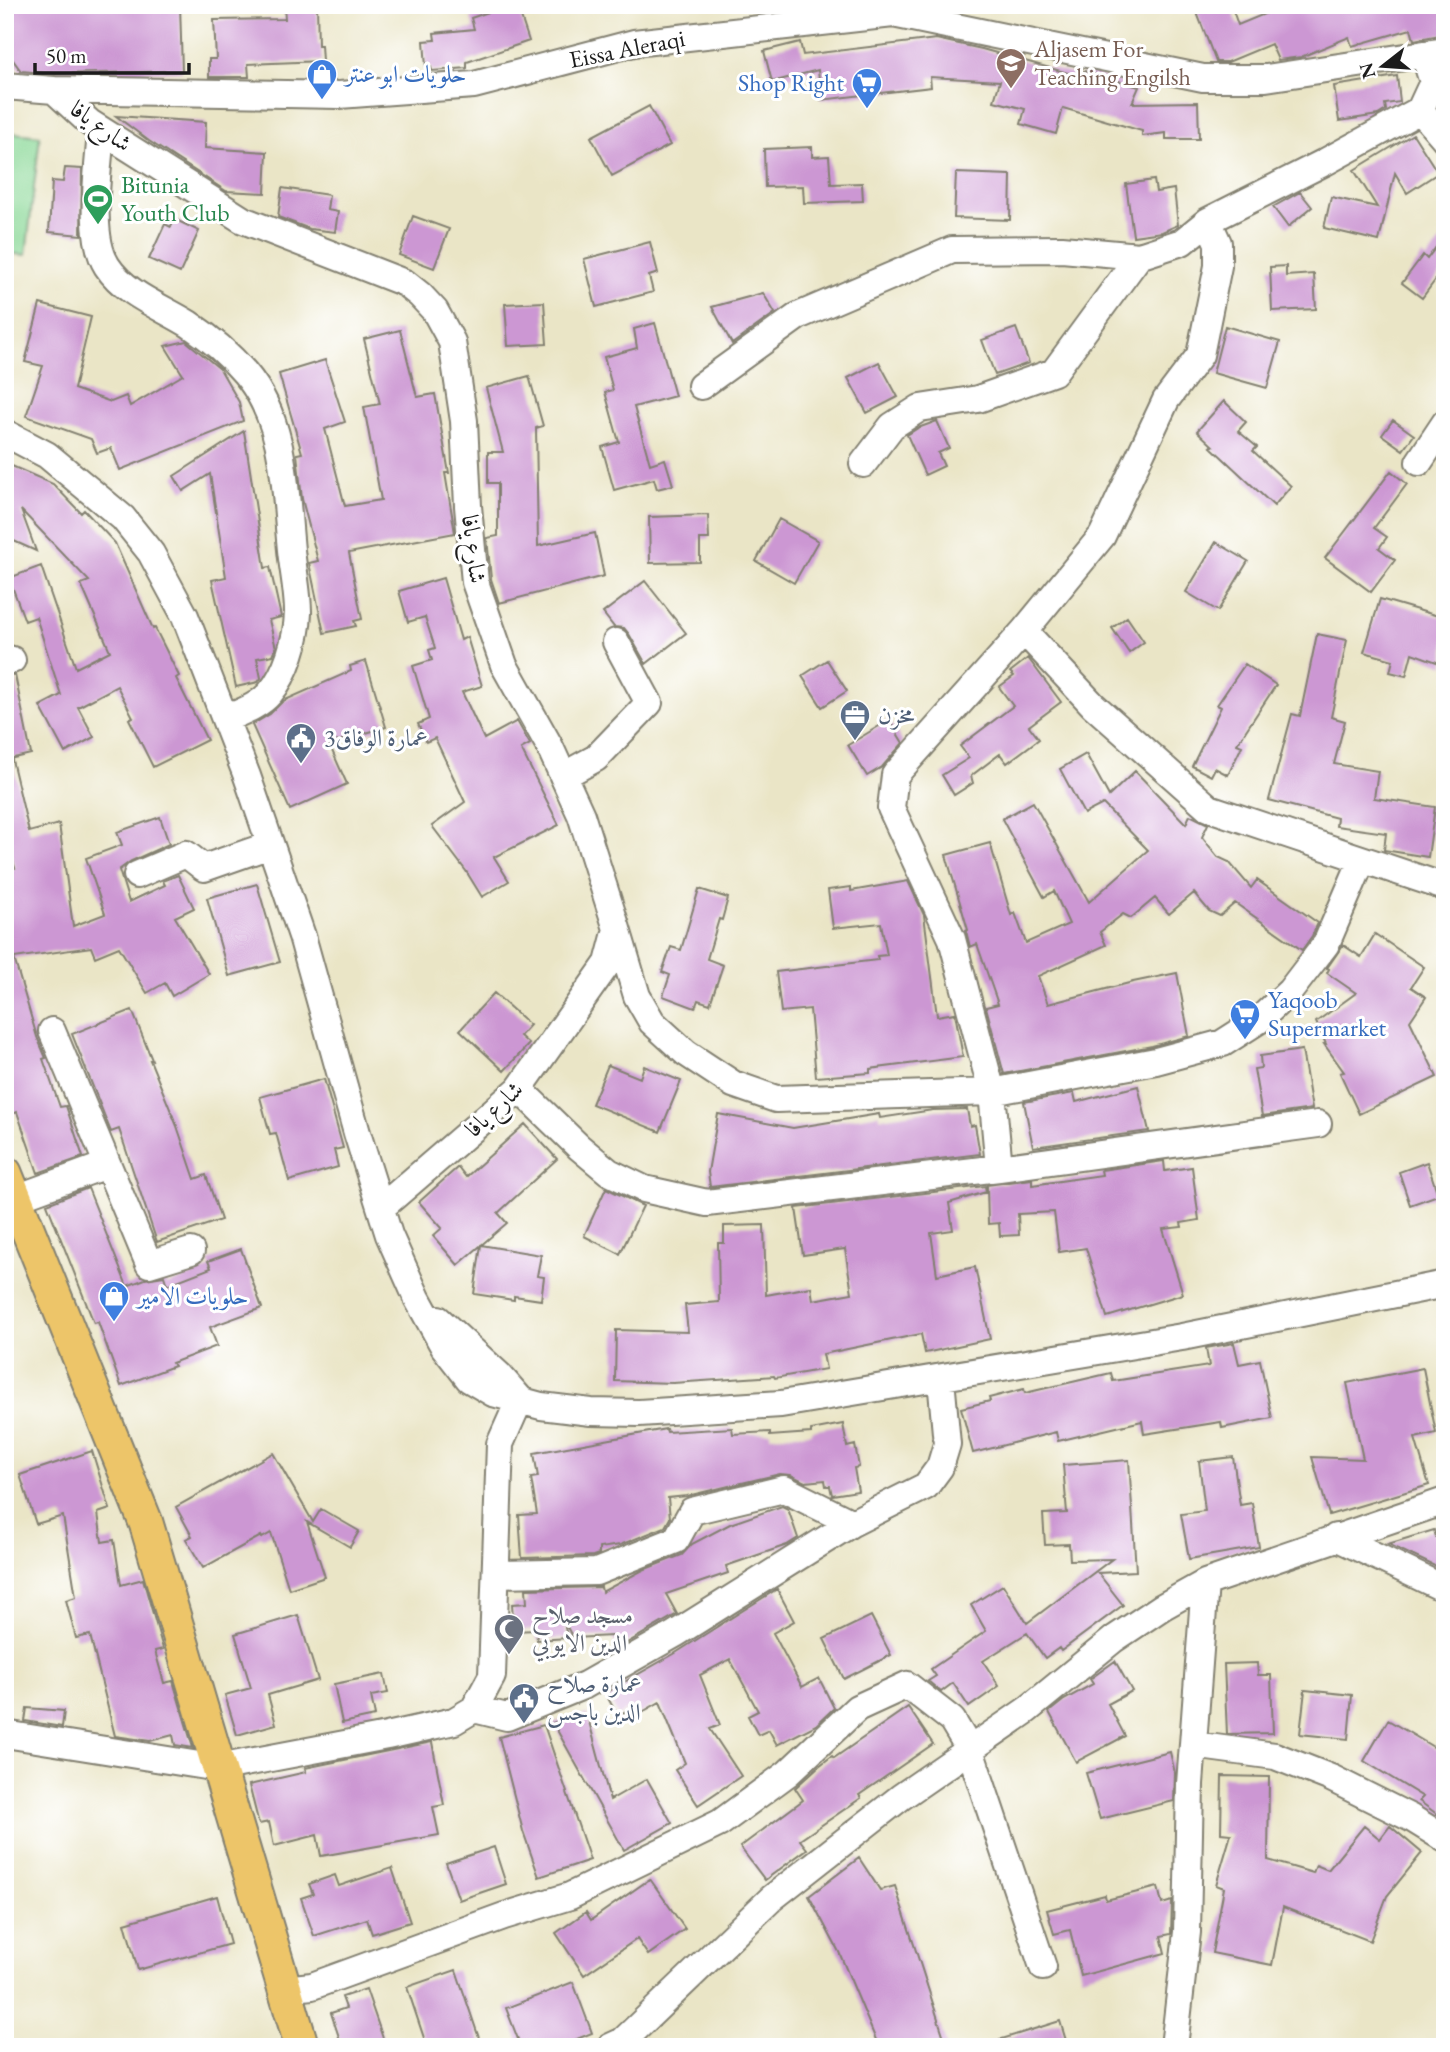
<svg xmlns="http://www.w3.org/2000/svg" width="1450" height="2052" font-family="'EB Garamond',Amiri,serif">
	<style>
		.green { fill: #8ad897; stroke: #537a5a; stroke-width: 2 }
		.building { fill: #cc97d3 }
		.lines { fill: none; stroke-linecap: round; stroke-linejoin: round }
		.minor-casing { stroke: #838071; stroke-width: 30 }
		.major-casing { stroke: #838071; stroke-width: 37 }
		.minor { stroke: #fff; stroke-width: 26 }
		.major { stroke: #edc569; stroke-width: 33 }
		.labels { text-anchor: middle; stroke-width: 6; stroke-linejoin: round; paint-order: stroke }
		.street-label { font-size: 24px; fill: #1c1c1c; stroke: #fff }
		.education-label { font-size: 24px; fill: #785e54; stroke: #fff; text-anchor: start }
		.shop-label { font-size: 24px; fill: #366cbe; stroke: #fff; text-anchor: start }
		.leisure-label { font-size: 24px; fill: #27864d; stroke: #fff; text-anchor: start }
		.service-label { font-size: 24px; fill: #4e5e75; stroke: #fff; text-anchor: start }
		.worship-label { font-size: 24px; fill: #5b616d; stroke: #fff; text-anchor: start }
	</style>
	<rect width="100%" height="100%" fill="#fff"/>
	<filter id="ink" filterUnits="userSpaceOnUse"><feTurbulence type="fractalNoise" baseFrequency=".0143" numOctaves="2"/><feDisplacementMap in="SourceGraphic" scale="14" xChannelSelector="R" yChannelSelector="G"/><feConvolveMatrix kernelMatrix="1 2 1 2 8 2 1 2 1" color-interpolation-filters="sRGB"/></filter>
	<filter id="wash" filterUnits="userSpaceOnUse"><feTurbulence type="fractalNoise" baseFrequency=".00686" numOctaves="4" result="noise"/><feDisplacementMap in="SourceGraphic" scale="28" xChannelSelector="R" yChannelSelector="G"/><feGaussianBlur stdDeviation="1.57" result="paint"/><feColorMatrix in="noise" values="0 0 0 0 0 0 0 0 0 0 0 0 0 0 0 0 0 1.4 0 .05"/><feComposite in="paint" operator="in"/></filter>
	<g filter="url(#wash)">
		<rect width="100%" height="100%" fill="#eae5c6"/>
		<path class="green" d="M5,132l35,4 -14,119 -21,-2z"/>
		<g id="blocks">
			<path class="building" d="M5,5h175l2,66 -126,3 -35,-3 -8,-11h-8z
				M284,5h33l1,40h3l1,16 -74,3 1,13h-40v-18h7l-2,-39 71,-1z
				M509,5h8l12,36 -62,21v6l-35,3 -1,-4h-5l-2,-26 11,-1 -1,-7 40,-4 -3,-11z
				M1194,5h37l7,20 29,-12 -3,-8h181v29l-31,6 -3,-11 -59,17 -3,-9 -48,20 -23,3 -7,-16 -43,18h-12z
				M936,39l46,10 100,28 2,-6 55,16 -7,16 66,-1 1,37h-33v-6l-24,3v-5l-79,-23 -7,26 -35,-10 4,-15 -31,-8 6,-20 -70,-4 1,10 -110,13 -3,-30 -46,12 -8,-31 36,-9 3,13z
				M1397,76l3,26 -15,2 1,6 -8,5 -39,6 -5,-35z
				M649,106l21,39 -58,31 -21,-39z
				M116,116l90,6 -1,26 62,4 -2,41 -39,-2 -77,-50z
				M1413,134l25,39 -31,20 -12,-20 -16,68 -55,-13 7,-31 46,10 -23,-37z
				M812,147v10l17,-1 2,28 31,-1 1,18 -59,2 -1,-17 -38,1 -1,-38z
				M65,168l17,1 -1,66 -32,-3 3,-51 11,1z
				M956,173l55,2 -1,45 -56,-2z
				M1154,180l2,12 18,-3 4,36 -16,7 -29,4 -7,-52z
				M282,188l47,7 -2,15 11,2 -3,20 -25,-3 -32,-12z
				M1300,192l12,15 -24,20 -15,-20z
				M413,216l36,13 -15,39 -35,-13z
				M174,219l25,12 -19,42 -31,-14 16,-35 6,3z
				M1445,235v32l-23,31 -20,-15 21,-28 4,4z
				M650,242l8,31 -9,3 4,16 -57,15 -12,-48z
				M1286,266v10l28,-2 2,35 -44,2 -2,-44z
				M763,293l12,20 -43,31 -20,-37z
				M544,302l3,42 -39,2 -3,-42z
				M40,304l51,13 -17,72 37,13 15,-6 4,10 53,-31 -18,-29 21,-5 34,28 19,33 4,19 -123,49 -9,-22 -14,5 -6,-14 -65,-23 17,-50 -18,-4z
				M655,323l20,73 -41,11 16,57 15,-5 8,26 -16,4 -3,-10 -40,11 -12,-43 17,-5 -14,-50 8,-2 -9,-33 33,-9 -3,-19z
				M1225,326l55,16 -13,46 -54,-15z
				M1016,328l13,35 -34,12 -13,-35z
				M400,330l17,67 18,-3 14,79h-4l10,60 -106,20 13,66 -8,2 2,5 -32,7 -15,-70 9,-2 -16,-62 -5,-45 5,-1 -23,-79 46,-14 20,62 -20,7 20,77 36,-6 -17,-93 16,-3 -16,-65z
				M879,362l19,35 -31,16 -19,-35z
				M529,376l14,50 -7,2 2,118 57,-13 9,43 -105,27 -8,-24 -4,-41 11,-2v-53h-10v-31h15l-17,-64z
				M1224,401l22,21 -8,9 19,16 -4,4 38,35 -17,20 -63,-59 2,-1 -16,-15z
				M1393,420l21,15 -11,15 -21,-15z
				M937,421l12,27 -11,5 6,13 -19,9 -18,-40 11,-7z
				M244,431l21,137 5,-1 11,50 -12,3 7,28 -3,7 -16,3 4,20 -3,4 -22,5 -24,-107 14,-3 -16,-103 -27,17 -9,-15z
				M5,463l48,21 28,29 3,-3 31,33 38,86 2,-1 24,48 -3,2 31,62 -54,27 -24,-48 4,-2 -16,-31 -39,21 16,30 -29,16 -25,-47 21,-11 -25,-78 -11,4 -16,-43 32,-12 35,102 34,-17 -29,-67 8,-3 -68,-71 15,41 -31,-14z
				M1391,471l16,13 -33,44 13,9 -8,11 16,12 -24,32 -46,-34z
				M708,515l1,24h-9v23l-50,1 -1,-46z
				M779,519l39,22 -24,42 -38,-22z
				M1216,542l32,19 -30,50 -32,-19z
				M443,578l18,62 6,-3 15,49 -20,6 22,47 33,-18 13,23 -9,5 38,76 -65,32 15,24 -27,16 -16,-26 -34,-45 33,-24 -30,-64 -9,4 -8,-18 11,-5 -16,-53 19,-6 -3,-10 6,-2 -10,-31 -17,5 -9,-31z
				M645,581l41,52 -40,31 -17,-30 -5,-6 -10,-1 -11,-14z
				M1380,599l65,19v47l-33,-12 -6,23 -16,-4 3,-12 -29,-8z
				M1127,617l17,25 -15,11 -17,-25z
				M1317,634l30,6 -16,77 14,4 -11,43 44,7 -4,27 61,9 -7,50 -44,-7 2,-17 -50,-7 1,-8 -68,-18 23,-86 8,2z
				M1028,658l33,44 -32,24 10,13 -32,24 -7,-9 -29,22 2,7 -19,12 -12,-20 27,-17 -9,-12 53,-40 -14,-19 15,-11 -4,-4z
				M827,660l20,31 -25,16 -20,-31z
				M366,661l20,66 -57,17 18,40 -57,26 -38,-85 18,-11 13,-13 68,-30 -1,-5z
				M1245,664l31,21 -39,59 5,2 -14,29 -13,-7 -4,8 -19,-10 29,-59 -4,-2z
				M5,674l10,1 16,79 -26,6z
				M889,720l14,23 -21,24 -15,9 -19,-31z
				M1086,754l23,42 26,-25 51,53 4,-9 18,9 -6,13 16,20 11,5 22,26 6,-8 61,43 -6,13 -10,14 -67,-47 -15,13 -11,-5 -15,-18 -25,21 -14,-16 -24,20 -8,-4 -23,18 6,13 -68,31 10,28 85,-22 44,-9 12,63 -37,10 -148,28 -18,-67 12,-3 -21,-60 -7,3 -4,-16 2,-1 -22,-75 44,-12 21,72 4,-2 11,30 43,-19 -15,-33 -10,6 -42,-78 31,-17 56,100 59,-52 -45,-46 -19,10 -24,-45z
				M5,760h7l17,72 30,-8 14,102 32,-12 -19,-56 36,-13 -5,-13 43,-15 9,27 -38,17 -12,9 10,32 36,-17 -2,-4 15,-6 16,33 -19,9 34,57 -37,22 -7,-13 -18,10 -28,-46 -24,10 -4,-10 -77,11 23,79 9,21 -3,1 17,48 6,-1 17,51 -45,16 -21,-61 -6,2 -6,-15v-230l10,-1 -10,-32z
				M908,881l16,34 13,101 18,-3 8,44 -93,12v4l-54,4 -6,-68 -29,3 -5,-40 102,-12 -1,-4 10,-1 -6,-32 -48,5 -5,-38 23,-3v4z
				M257,884l23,78 -51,14 -22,-78z
				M699,889l29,9 -6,22 -3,-1 -12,40 16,6 -13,39 -12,-4 -3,8 -32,-12 7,-21 -8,-3 9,-25 10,3z
				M1375,934l49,33 -13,20 15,10 -16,24 27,56 -78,37 -19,-41 4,-1 -20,-28h2l-10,-22 40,-29 -29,-20 2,-4 -2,-1 16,-23 18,12z
				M494,993l36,32 -10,11 9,8 -25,27 -44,-41z
				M132,1010l20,50h-2l27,66 18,53 11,-4 15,45 -64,22 -38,-113 -8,3 -39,-98z
				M1302,1050l10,59 -50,7 -8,-47 7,-1 -1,-12z
				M608,1065l32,13 4,-12 37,15 -21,51 -68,-28z
				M324,1079l19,69 -9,2 4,17 -49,14 -13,-48 -6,1 -10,-37z
				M1138,1086l11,45 -116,16 -9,-45 50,-9 2,9z
				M967,1109l3,17 5,-1 5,29 -270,33 -2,-15 10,-58 75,14 86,-14 1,4 53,-8z
				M525,1124l32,35 -59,54 9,10 -49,42 -25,-29 9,-8 -23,-26 39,-35 8,10z
				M1164,1161l1,10 27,-4 7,53 -18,3 1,4 -19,2 20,65 -76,23 -21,-69 -27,4 -5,-40 -36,2 1,21 -19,1 -1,-13 -11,1 -1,-39 45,-6v6l70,-10 -1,-5z
				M1427,1162l11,33 -28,10 -11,-33z
				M985,1186l1,6 -37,11 4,27 -22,3 6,42 38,-8 15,72 -65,14 -4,-19 -98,20 3,15 -51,9 -1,-2 -101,7 -58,-2 1,-51 72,2 -3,-27 34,-3 -1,-59h6v-17l40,-1 2,70 45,-8 2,13 39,-7 -7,-44 -42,6 -7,-47z
				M88,1188l39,98 18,-7 19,-3 3,9 44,-17 -3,-7 33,-12 21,59 -52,19 7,19 -45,17 2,3 -53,20 -23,-64 -4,1 -47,-119z
				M606,1188l37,18 -23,48 -36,-18z
				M481,1245l60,10 -4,21 7,1 -3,23 -27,-4v4l-40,-6z
				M1234,1343l5,21 21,-4 12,58 -50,10 -1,-6 -77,12 -2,-13 -84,20 -2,-9 -83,21 -12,-45 29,-7 -1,-3 35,-9 1,4 86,-20 2,8 96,-15 -3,-18z
				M1423,1368l13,65 -21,5 14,47 -100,30 -17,-58 51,2 -16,-76z
				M843,1424l4,23 8,-2 4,22 -5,1 4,23 -26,4 -2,-9h-4l-1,-6 -20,2 -14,-7 -11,-1 -93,22 -19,2 2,20 -5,9 -45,18 -21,3v6l-6,2 -71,2 -3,-43 18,-1 -6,-36 7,-1 -4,-24 132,-24 1,3 65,-4 1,6 37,-2v4l41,-3v-3z
				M92,1451l18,58 -12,4 4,29 12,-2 7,45 22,-6 20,70 -8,2 9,32 9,-2 20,67 -18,-3 -2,-10 -23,6 -35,-5 -25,-101 -14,3 -10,-38 10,-3 -13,-81 -27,8 -16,-49z
				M273,1453l40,69 8,-13 38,22 -9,16 -43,-25 18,55 -36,12 -18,-56 -9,5 -1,-2 -58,32 -17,-29 6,-3 -16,-29z
				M1233,1457l7,48 12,-2 7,44 -70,12 -8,-45 24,-3 -6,-50z
				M1129,1460l7,111 -38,2 25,32 -62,46 -2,-3 -14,10 -18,-25 -44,28 16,25 -30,21 -16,-24 -12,9 -13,-11 8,-5 -5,-7 55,-38 -15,-26 32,-20 24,38 85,-64 -42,1 -1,-16 -24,1 -2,-31 24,-1 -4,-48z
				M782,1506l6,3 10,29 -11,7 -61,21 2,7 -62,21 11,20 -59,34 -6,-12 -39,2 -6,-11 -2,1 3,10 -31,2 -1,-10 -22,1 -2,-27 15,-1 -1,-14 75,-2 1,5 41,-22 39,-15 10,-11 38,-20z
				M1434,1530l2,7 9,-2v36l-57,-27z
				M777,1589l17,32 -21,12 29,54 17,-9 15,30 -18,17 -39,20 -8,-15 -11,5 -10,-19 10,-5 -28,-52 -30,16 20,50 -10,4 31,47 -43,29 -23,-35 10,-7 -25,-61 -23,13 -5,-8 -14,9 -13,-23 69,-39z
				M298,1615l20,65 -50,15 8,29 -39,11 -12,-40 26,-7 -16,-54z
				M871,1616l20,39 -47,24 -20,-40z
				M1115,1661l17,30 -24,13 17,32 -49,26 -27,-50 15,-12 29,-16 -3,-5z
				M1257,1663l1,12h13l2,58 -46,1 -3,-70z
				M384,1674l4,19 -17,3 4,20 -33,7 -8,-39z
				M1305,1690l47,5 -4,44 -48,-5z
				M908,1707l25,37 -74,51 2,3 -61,42 7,9 -42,31 -25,-33 63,-47 -8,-12 24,-22 13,-10 2,2z
				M27,1708l37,3 -2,16 -37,-6z
				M587,1714l23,86 37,-21 25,44 -48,27 -71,-127z
				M1388,1720l57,34v66l-26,-19 4,-4 -59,-36z
				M544,1725l46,135 -51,17 -16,-46 -24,-94z
				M432,1742l12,63 -11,2 6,28 -118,21 -4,-21 -43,11 -5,-24 -10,2 -10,-39 57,-13 -1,-4z
				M1170,1752l5,21 -1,28 -74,18 -14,-46z
				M1222,1776l47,1 -1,83 45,13 3,-8 12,5 36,-44 16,13 10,-13 32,27 -35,43 -17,45 -87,-34 -11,58 -60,-12 12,-65 -8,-3 15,-51 -10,-1z
				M494,1847l12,37 -47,16 -13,-37z
				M859,1858l21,32 15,-4 52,161h-68l-40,-95 -30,-56z
				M392,1868l18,54 -38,12 -5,-15 -53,17 -13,-38 12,-4 -4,-10 26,-9 4,11z
				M650,1879l35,50 -37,26 -11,-16 -53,36 -28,-42 30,-21 5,8z
				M1158,1887l4,17 10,-3 -1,33 -10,2 4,17 -84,23 -11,-46 -16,4 -7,-24 58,-15 1,5z
				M217,1896l13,48 -92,26 -13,-47z
				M456,1970l26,77h-55l-20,-60z
				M573,1982l19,51 -35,14h-36l-15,-39z
				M366,1989l20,58h-39l-2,-6 -4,2 -10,-30 15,-5 -4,-11z
				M1060,2021l8,26h-79v-4z"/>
		</g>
	</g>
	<g filter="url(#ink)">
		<use href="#blocks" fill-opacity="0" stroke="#838071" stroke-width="2"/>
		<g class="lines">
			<g class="minor-casing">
				<path id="minor" d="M5,86l49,4 36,33 153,97 162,63 15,12 15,16 17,31 12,79 4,85 7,76 29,83 45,80 32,70 36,114 -9,34 -89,126 -138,119
					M54,90l285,5 135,-10 160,-42 259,-29 310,64h63l179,-27
					M1420,110l25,29
					M101,130c-2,36 -14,105 6,136 18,28 55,41 82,58 21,14 40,30 56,49 41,48 40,117 46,177 2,20 7,42 7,63 -1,26 -11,60 -28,80 -11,13 -29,19 -45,26
					M701,386l97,-70 154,-66 110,-1 77,7 43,-14 26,-21 117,-59 95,-52 13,-28 -9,-28
					M5,433l42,22 76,63 28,35 34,63 62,160 55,160 55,197 32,102 28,63 27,49 25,32 24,14 48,13 50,6 48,1 142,-9 401,-67 263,-53
					M1419,462l26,-39
					M863,464l29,-38 28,-18 58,-9 76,-27 85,-116
					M1024,631l69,74 116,103 236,79
					M5,658l7,2
					M563,776l33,-18 53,-55 -33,-61
					M137,875l49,-21 18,14 66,-23
					M617,929l20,67 15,26 34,31 47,31 43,15 216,-7 164,-31 67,-18 36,-23 31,-29 36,-47 36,-84
					M52,1031l97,233 42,-13
					M519,1089l60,58 30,25 35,17 63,14 292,-35 -7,-76 -40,-153 -61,-131 4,-33 129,-144 78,-95 64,-136 34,-45 18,-89v-23l-10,-22
					M999,1168l319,-44
					M16,1198l90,-33
					M438,1319l61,56 21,24
					M1336,1537l109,52
					M496,1574l100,-2 80,-32 16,-29 92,-22 68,34
					M474,1709l33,8 78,-32 90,-51 177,-111 74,-37 14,-19 7,-23 -6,-65
					M5,1734l213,34 169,-32 67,-15 20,-12 18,-33 8,-232 20,-45
					M1193,1745l82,11 56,22 80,40 34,21
					M284,1989l28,-3 192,-70 66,-20 150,-73 68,-50 69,-65 50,-23 45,35 18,30 73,217
					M610,2047l13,-6 149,-143 129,-101 126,-87 87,-71 48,-32 43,-24
					M1174,2047l13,-115 3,-148 15,-201 240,-82"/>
			</g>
			<g class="major-casing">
				<path id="major" d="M5,1173l141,350 156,524"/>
			</g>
			<use href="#minor" class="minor"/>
			<use href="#major" class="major"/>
		</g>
	</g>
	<defs>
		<g id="school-pin" transform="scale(1.575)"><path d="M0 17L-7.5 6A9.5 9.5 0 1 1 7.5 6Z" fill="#8d6e63" stroke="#fff"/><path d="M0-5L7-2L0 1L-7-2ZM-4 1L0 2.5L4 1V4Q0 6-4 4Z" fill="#fff"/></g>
		<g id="shop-pin" transform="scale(1.575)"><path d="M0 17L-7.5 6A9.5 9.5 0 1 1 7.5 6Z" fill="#3f7fe0" stroke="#fff"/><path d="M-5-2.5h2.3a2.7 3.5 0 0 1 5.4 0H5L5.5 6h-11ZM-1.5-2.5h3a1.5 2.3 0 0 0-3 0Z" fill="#fff"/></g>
		<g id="supermarket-pin" transform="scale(1.575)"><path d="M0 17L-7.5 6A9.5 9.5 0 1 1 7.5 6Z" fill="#3f7fe0" stroke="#fff"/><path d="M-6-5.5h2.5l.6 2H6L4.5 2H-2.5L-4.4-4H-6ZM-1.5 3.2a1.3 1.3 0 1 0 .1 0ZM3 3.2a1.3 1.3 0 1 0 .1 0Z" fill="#fff"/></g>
		<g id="stadium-pin" transform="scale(1.575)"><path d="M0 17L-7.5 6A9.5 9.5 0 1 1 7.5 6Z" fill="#2e9e5b" stroke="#fff"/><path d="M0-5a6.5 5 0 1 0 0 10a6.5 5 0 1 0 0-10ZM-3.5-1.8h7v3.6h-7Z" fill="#fff"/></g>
		<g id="office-pin" transform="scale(1.575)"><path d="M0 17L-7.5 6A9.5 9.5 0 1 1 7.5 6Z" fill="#5c6f8a" stroke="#fff"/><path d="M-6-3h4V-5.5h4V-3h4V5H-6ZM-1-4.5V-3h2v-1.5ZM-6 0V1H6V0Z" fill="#fff"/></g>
		<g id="civic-pin" transform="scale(1.575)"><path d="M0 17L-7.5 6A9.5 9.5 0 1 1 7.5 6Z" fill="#5c6f8a" stroke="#fff"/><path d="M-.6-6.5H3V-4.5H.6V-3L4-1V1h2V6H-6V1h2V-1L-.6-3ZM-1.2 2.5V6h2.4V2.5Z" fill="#fff"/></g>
		<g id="mosque-pin" transform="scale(1.575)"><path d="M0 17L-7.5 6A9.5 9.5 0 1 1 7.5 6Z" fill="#6b7280" stroke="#fff"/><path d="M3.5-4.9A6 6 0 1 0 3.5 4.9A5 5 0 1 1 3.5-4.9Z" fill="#fff"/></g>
	</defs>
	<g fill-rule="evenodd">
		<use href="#school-pin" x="1011" y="63"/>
		<use href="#shop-pin" x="322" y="74"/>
		<use href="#supermarket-pin" x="867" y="83"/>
		<use href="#stadium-pin" x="98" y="199"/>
		<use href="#office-pin" x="855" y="715"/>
		<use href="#civic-pin" x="301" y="738"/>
		<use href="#supermarket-pin" x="1245" y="1014"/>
		<use href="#shop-pin" x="114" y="1296"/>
		<use href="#mosque-pin" x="509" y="1629"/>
		<use href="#civic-pin" x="524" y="1698"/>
	</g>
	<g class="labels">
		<g class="street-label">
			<text transform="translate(627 49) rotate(-11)" y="8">Eissa Aleraqi</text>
			<text transform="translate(101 126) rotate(36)" y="8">شارع يافا</text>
			<text transform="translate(474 549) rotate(83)" y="8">شارع يافا</text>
			<text transform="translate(494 1109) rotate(-43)" y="8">شارع يافا</text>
		</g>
		<g class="education-label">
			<text x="1034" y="57">Aljasem For<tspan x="1034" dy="28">Teaching Engilsh</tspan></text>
		</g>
		<g class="shop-label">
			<text x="345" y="82">حلويات ابو عنتر</text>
			<text x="844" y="91" text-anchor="end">Shop Right</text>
			<text x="1268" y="1008">Yaqoob<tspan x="1268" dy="28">Supermarket</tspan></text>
			<text x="137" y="1304">حلويات الامير</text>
		</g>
		<g class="leisure-label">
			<text x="121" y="193">Bitunia<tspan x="121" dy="28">Youth Club</tspan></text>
		</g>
		<g class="service-label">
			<text x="878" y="723">مخزن</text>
			<text x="324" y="746">عمارة الوفاق3</text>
			<text x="547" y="1692">عمارة صلاح<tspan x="547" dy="28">الدين باجس</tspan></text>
		</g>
		<g class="worship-label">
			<text x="532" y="1623">مسجد صلاح<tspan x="532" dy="28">الدين الايوبي</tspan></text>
		</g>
	</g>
	<rect width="1450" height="2052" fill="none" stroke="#fff" stroke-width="28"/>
	<g transform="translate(1383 66) rotate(253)" stroke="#ffffff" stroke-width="5" paint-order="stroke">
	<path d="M0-5L12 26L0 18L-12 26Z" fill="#1c1c1c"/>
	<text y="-10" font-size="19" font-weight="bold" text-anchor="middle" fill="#1c1c1c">N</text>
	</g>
	<path d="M35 63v10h154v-10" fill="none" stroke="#1c1c1c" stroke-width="3.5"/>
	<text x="46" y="63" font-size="21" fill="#1c1c1c" stroke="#ffffff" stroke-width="5" paint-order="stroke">50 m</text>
</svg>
